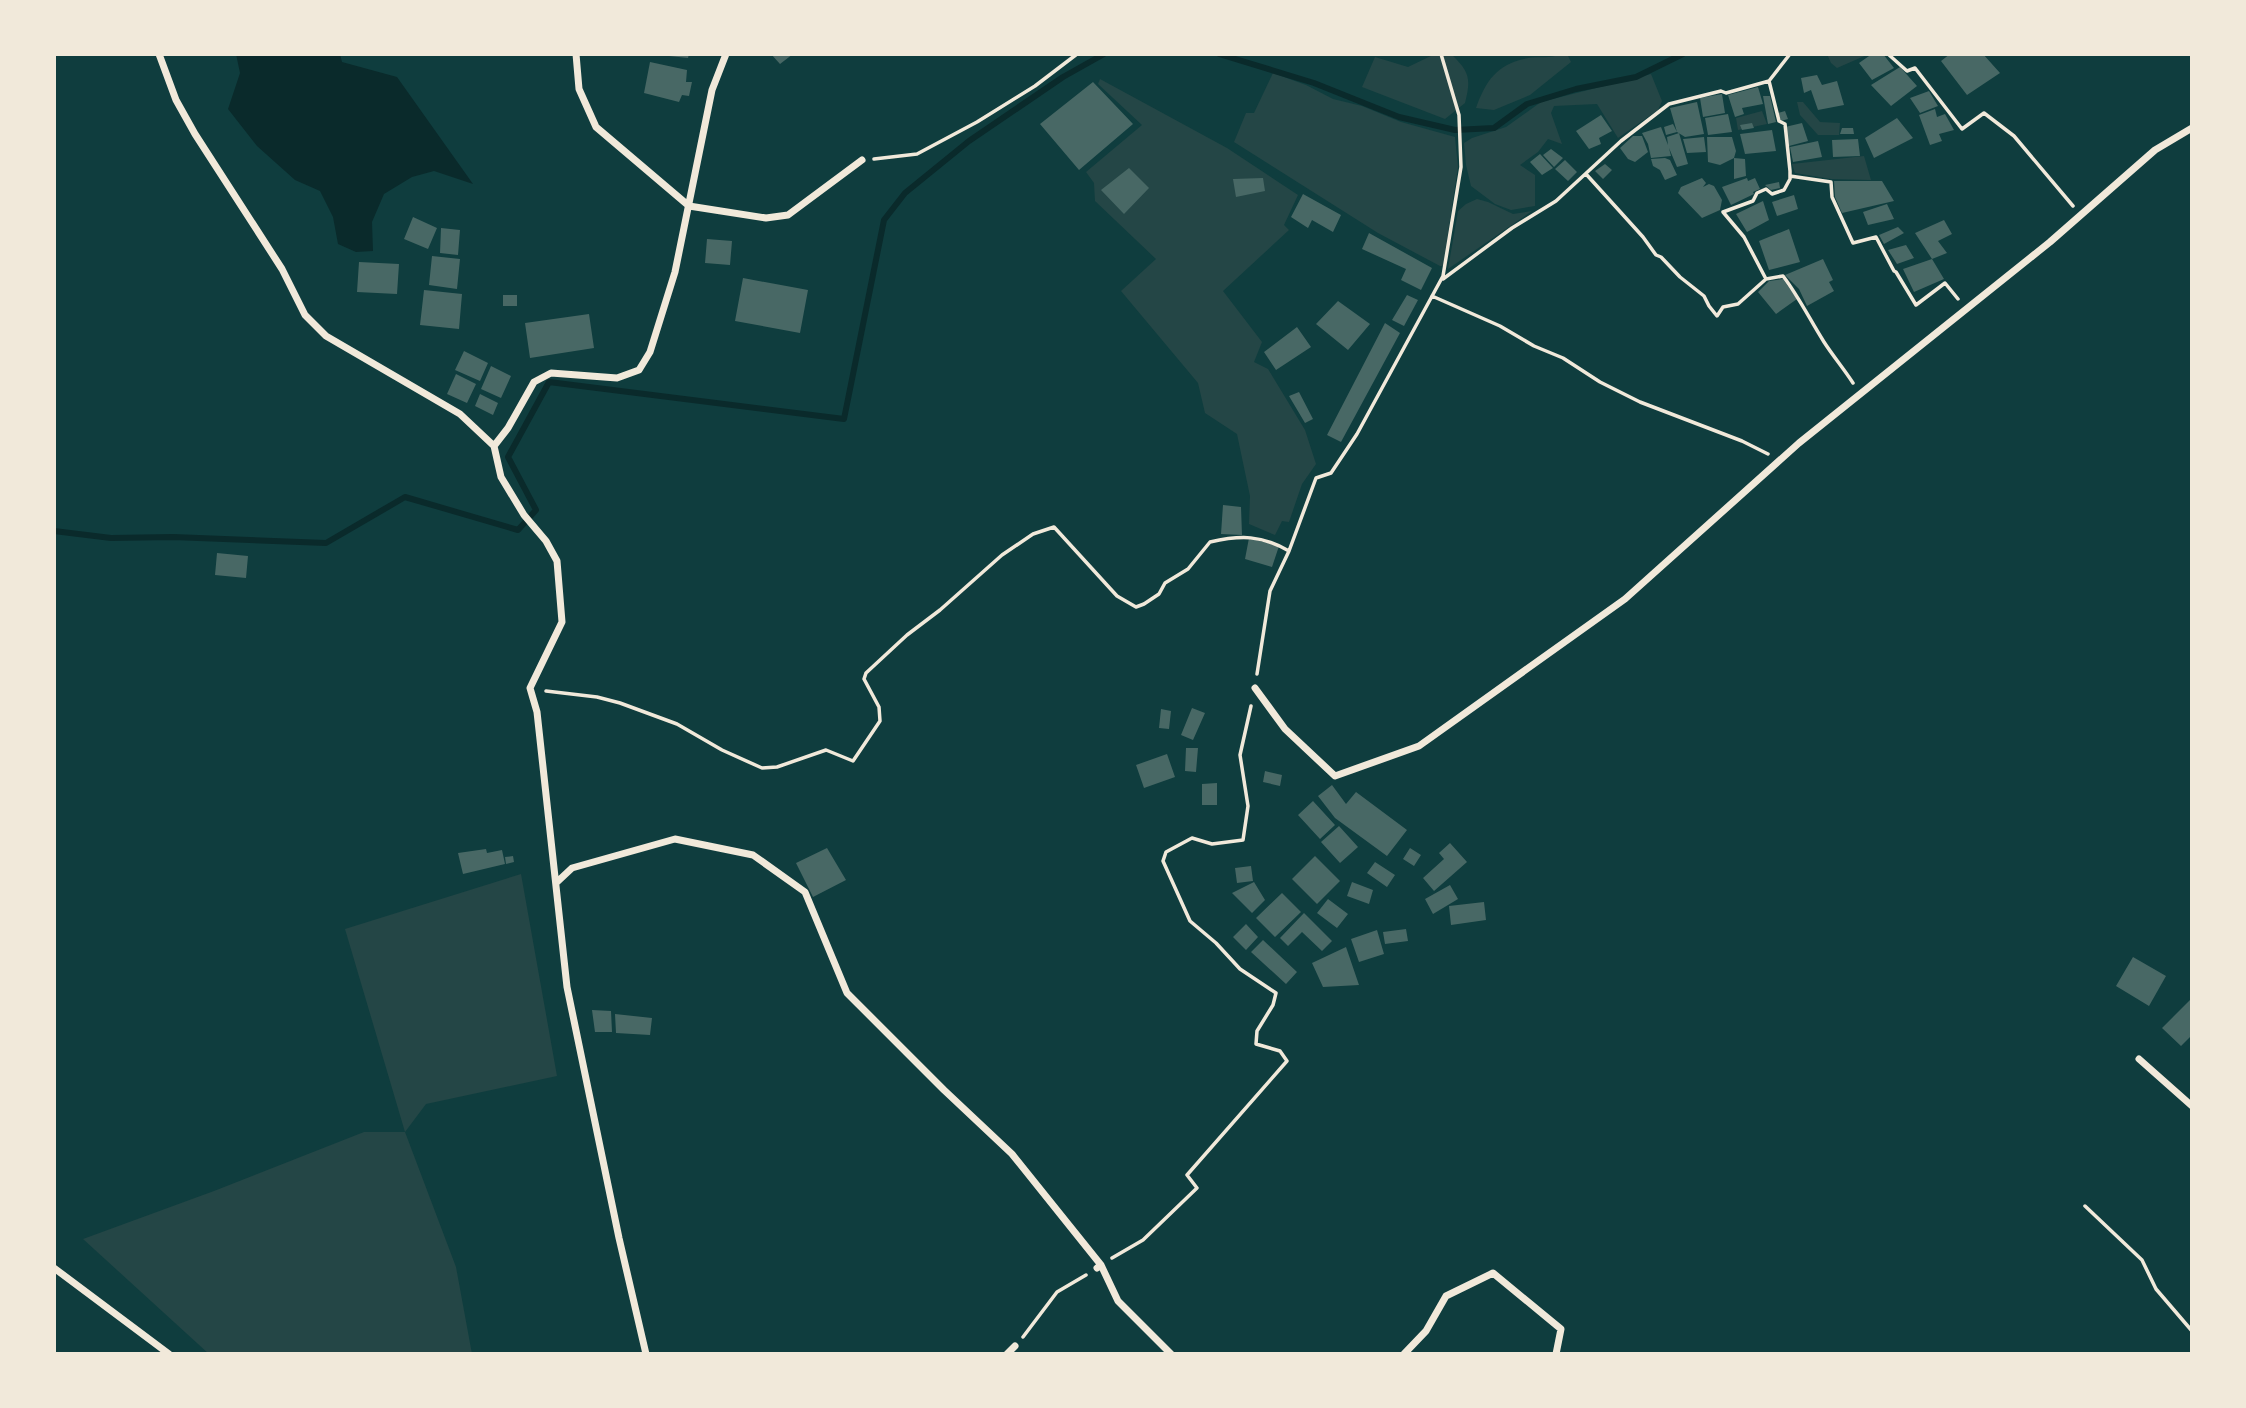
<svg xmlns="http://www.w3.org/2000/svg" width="2246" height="1408" font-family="'Fira Sans',sans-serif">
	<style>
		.green { fill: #244646 }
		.water { fill: #0a2a2b }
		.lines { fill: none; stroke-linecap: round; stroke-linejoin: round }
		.stream { stroke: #0a2a2b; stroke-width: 6 }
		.building { fill: #486865 }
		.path { stroke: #f1e9da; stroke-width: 3.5 }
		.minor { stroke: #f1e9da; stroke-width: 7 }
	</style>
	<rect width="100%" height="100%" fill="#0f3d3e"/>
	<path class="green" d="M1435,54h16c19,18 20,25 14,49l-20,16 -83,-32 13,-30 33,10z
		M1561,54h6l4,8 -41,33 -36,15 -18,-2c10,-28 21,-44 52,-50 12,-2 22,1 33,-4z
		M1827,54h42l-32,14 -6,-5z
		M1273,73l33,12 27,14 29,7 39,16 54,15 3,30 -15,99h-3l-62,-33 -144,-91 12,-29h8z
		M1651,74l11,27 -4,9 -40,28 -21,-34 -43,2 -3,7 11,31 -14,-5 -10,13 -18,13 15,10v31l-24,4 -16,-6 -24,-18 -5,-21 -2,-22 8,-5 34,-11 35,-25z
		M1100,79l127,69 71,47 -14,30 5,5 -66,61 39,51 -8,20 14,7 37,61 11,34 -14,20 -13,38 -7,-1 -7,14 -26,-11 1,-28 -13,-62 -32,-21 -7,-30 -77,-92 35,-32 -61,-58 -1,-18 -8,-11 56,-47 -44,-41z
		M1797,102h6l17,20 20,1 -1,12h-21l-18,-20z
		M1762,111l5,13 -29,6 -2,-12z
		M1864,156l7,24 -40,-1 -36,-6 -3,-9z
		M1477,199l11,3 25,12 19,-3 -84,58 10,-58 8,-7z
		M521,874l36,202 -131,28 -21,28 51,135 16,87h-263l-126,-115 131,-48 150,-59h41l-60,-203z"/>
	<path class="water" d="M236,54h104l2,8 55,15 76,107 -39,-13 -22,6 -28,17 -12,28 1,29 -17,1 -18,-8 -5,-27 -13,-26 -25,-11 -38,-34 -29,-37 12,-36z"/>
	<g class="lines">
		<path class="stream" d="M1219,54l95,29 85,34 56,13 39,-2 33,-24 49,-15 60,-12 47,-23
			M54,531l57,7 62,-1 153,6 79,-46 113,33 18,-20 -28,-53 41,-75 295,37 40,-199 21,-27 64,-52 94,-64 41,-23"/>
	</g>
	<path class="building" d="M669,54h20l-1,4 -19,-2z
		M771,54h22l-13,10z
		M1872,54h11l11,14 -22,12 -13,-17z
		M1950,54h33l17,19 -33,22 -26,-34z
		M650,62l37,8 -1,12h6l-3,14 -7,-1 -3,7 -35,-9z
		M1900,67l17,19 -26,20 -20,-21z
		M1817,75l5,10 15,-4 7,24 -26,5 -7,-20 -7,3 -3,-15z
		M1093,82l40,42 -54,46 -39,-46z
		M1758,87l5,17 -21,4 2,6 -9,3 -7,-22z
		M1929,91l9,15 -18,7 -10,-15z
		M1722,94l3,19 -22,4 -3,-19z
		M1763,96h7l6,26 -8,2z
		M1697,102l7,32 -19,3 -8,-5 -7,-24z
		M1935,109l2,8 8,-3 9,16 -15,4 3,7 -12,4 -11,-30z
		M1785,111l3,8 -7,2 -3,-8z
		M1728,114l4,18 -24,3 -3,-17z
		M1601,115l11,16 -13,7 2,6 -12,5 -13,-18z
		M1897,118l16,20 -39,20 -9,-20z
		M1752,123l2,5 -12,2 -2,-5z
		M1802,123l6,18 -19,5 -4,-19z
		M1673,124l4,8 -11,3 -2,-8z
		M1661,127l7,18 -1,-8 12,-4 9,31 -11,3 -8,-19 2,8 -20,2 -3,-14 -6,-11z
		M1842,128h11l1,6h-14z
		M1772,130l4,21 -31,3 -5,-20z
		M1633,136h9l6,16 -13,10 -7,-3 -8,-11z
		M1704,137l2,15 -19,1 -4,-14z
		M1707,137h25l4,14 -2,7 11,1 1,17 -12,3v-21l-14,7 -12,-3z
		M1858,139l2,17 -27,1 -1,-17z
		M1818,141l4,16 -29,5 -3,-15z
		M1551,149l12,9 -9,9 -11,-12z
		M1540,154l13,14 -11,7 -12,-13z
		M1665,158l5,2 7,15 -12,5 -5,-10 -7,-4 -2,-7z
		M1565,160l12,12 -9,9 -13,-12z
		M1605,164l7,6 -9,9 -8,-8z
		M1129,168l20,20 -25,26 -23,-24z
		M1263,178l2,13 -29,6 -3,-18z
		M1702,178l4,5 -3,4 6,-3 5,2 8,14 -2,10 -18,8 -24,-25 3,-6z
		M1747,178l1,3 7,-3 5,11 -7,3 1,2 -23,11 -9,-18z
		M1834,181h48l12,20 -52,12 -7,-16z
		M1779,182l1,6 -9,2 -6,-5z
		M1303,194l38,21 -8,17 -21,-12 -4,8 -17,-11z
		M1794,195l4,14 -21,7 -5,-14z
		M1763,201l6,19 -22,12 -11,-18z
		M1887,204l7,15 -26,6 -5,-13z
		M413,217l24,11 -9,21 -24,-10z
		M1944,220l8,14 -14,7 9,12 -15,6 -17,-26z
		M1898,227l6,6 -20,11 -5,-9z
		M441,228l19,2 -2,25 -18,-2z
		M1789,229l11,33 -31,8 -10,-29z
		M1369,233l63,35 -11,22 -20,-10 5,-11 -44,-20z
		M707,239l25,2 -2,24 -25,-2z
		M1906,245l8,13 -17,6 -9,-14z
		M432,256l28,3 -3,30 -28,-4z
		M1823,259l10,21 -4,2 5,9 -27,15 -8,-17 -14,-14z
		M1932,259l12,20 -30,13 -11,-23z
		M359,262l40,2 -2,30 -40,-2z
		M743,278l65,12 -8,43 -65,-12z
		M1783,279l14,20 -21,15 -18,-22 11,-11z
		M424,290l38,4 -3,35 -39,-4z
		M503,295h14v11h-14z
		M1407,295l11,5 -14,26 -12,-6z
		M1338,301l32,23 -22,26 -32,-26z
		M589,314l5,34 -64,10 -5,-35z
		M1385,323l15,10 -59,109 -14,-7z
		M1297,327l14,20 -35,23 -12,-18z
		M464,351l24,12 -8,18 -25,-11z
		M491,366l20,10 -10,22 -20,-9z
		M456,374l20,10 -9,19 -20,-9z
		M1299,392l14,27 -8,4 -16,-27z
		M480,394l18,9 -5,12 -18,-9z
		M1223,505l18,2 1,28 -21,-1z
		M1249,538l30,8 -7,21 -27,-8z
		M217,553l31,3 -2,22 -31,-3z
		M1192,708l13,5 -12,27 -12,-5z
		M1161,709l10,2 -2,18 -10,-1z
		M1186,748h12l-2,24 -11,-1z
		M1167,754l8,23 -31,11 -8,-23z
		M1265,771l17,4 -2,11 -17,-4z
		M1217,783v22h-15v-21z
		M1332,785l14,19 10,-12 51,38 -20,26 -52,-38 -17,-22z
		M1313,801l22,24 -15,14 -22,-24z
		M1339,826l19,21 -18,16 -19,-21z
		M1450,843l17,19 -33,29 -11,-13 21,-19 -5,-6z
		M827,848l19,32 -33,17 -17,-34z
		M1410,848l11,7 -7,11 -11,-7z
		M486,849l1,4 15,-3 3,14 -42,10 -5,-21z
		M513,856l1,6 -8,2 -1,-7z
		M1315,856l25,25 -23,23 -25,-25z
		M1375,862l20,13 -8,12 -20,-14z
		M1251,866l2,15 -16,2 -2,-15z
		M1254,882l11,18 -13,13 -20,-20z
		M1352,882l21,8 -4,14 -22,-8z
		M1450,885l8,14 -25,15 -8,-15z
		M1282,893l19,19 -26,25 -19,-19z
		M1328,899l20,15 -11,14 -20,-15z
		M1484,902l2,18 -35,5 -2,-19z
		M1304,913l28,28 -10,10 -20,-19 -14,14 -8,-8z
		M1246,924l12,13 -12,13 -13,-13z
		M1406,929l2,12 -23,3 -2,-12z
		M1377,930l7,24 -25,8 -8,-23z
		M1263,940l34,32 -11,12 -35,-32z
		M1346,947l13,38 -36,2 -11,-24z
		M2133,957l33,19 -17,30 -33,-20z
		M2192,998v37l-11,11 -19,-18z
		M592,1010l19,1 1,21h-17z
		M615,1014l37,4 -2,17 -34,-2z"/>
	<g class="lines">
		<path class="path" d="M1888,54l19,17 8,-3 47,61 22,-16 30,23 59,70
			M1769,81l21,-27
			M874,159l43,-5 60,-32 58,-36 42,-32
			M1586,174l57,63 13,18 5,2 19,20 24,19 5,10 8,10 6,-9 15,-3 28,-25
			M1790,176l41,6 1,15 21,46 23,-6 18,34 2,1 20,33 29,-22 13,16
			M1443,279l69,-51 44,-27 65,-60 48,-37 52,-13 5,2 43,-12 10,40 6,3 5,47v8l-6,11 -12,4 -6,-5 -9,4 -4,8 -30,11 21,25 22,42 17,-3c16,21 27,44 41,66 9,14 20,27 29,41
			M1432,296l68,30 34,20 29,12 37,24 40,20 102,39 26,13
			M1257,674l13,-83 19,-40 27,-73 15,-5 26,-39 86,-158 18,-109 -2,-52 -18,-61
			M546,691l51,6 23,6 57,21 45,26 40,18 15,-1 49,-17 27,11 27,-40 -1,-14 -15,-28 2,-6 41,-38 33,-25 62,-55 31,-21 21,-7 63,69 19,11 8,-3 15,-10 6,-11 23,-14 22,-27c31,-7 51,-7 79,9
			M2085,1206l57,54 14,29 36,42
			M1112,1258l31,-18 54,-52 -10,-13 100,-114 -7,-10 -24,-7 1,-13 16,-26 3,-12 -36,-24 -24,-26 -26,-22 -27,-60 3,-9 26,-14 20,6 31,-4 5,-34 -8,-51 11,-49
			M1023,1337l34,-45 29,-17"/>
		<path class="minor" d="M159,54l17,46 19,34 87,135 23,46 21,21 134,78 34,32 14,-18 26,-46 17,-9 66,5 22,-8 11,-18 25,-80 37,-182 14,-36
			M576,54l3,35 17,38 93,79 77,12 22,-3 74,-55
			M494,446l7,31 23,38 22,26 11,20 5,61 -32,66 7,24 30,275 52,251 27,116
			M1255,688l30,41 50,47 84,-30 206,-147 174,-156 251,-201 105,-92 37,-22
			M556,883l16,-15 103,-29 78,16 52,37 42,101 97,97 68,64 89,111 -4,3
			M2139,1059l53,47
			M1101,1265l17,36 53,53
			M54,1268l115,86
			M1007,1354l8,-8
			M1404,1354l22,-23 20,-35 47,-23 68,56 -5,25"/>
	</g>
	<rect width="2246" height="1408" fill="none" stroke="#f1e9da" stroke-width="112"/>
</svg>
